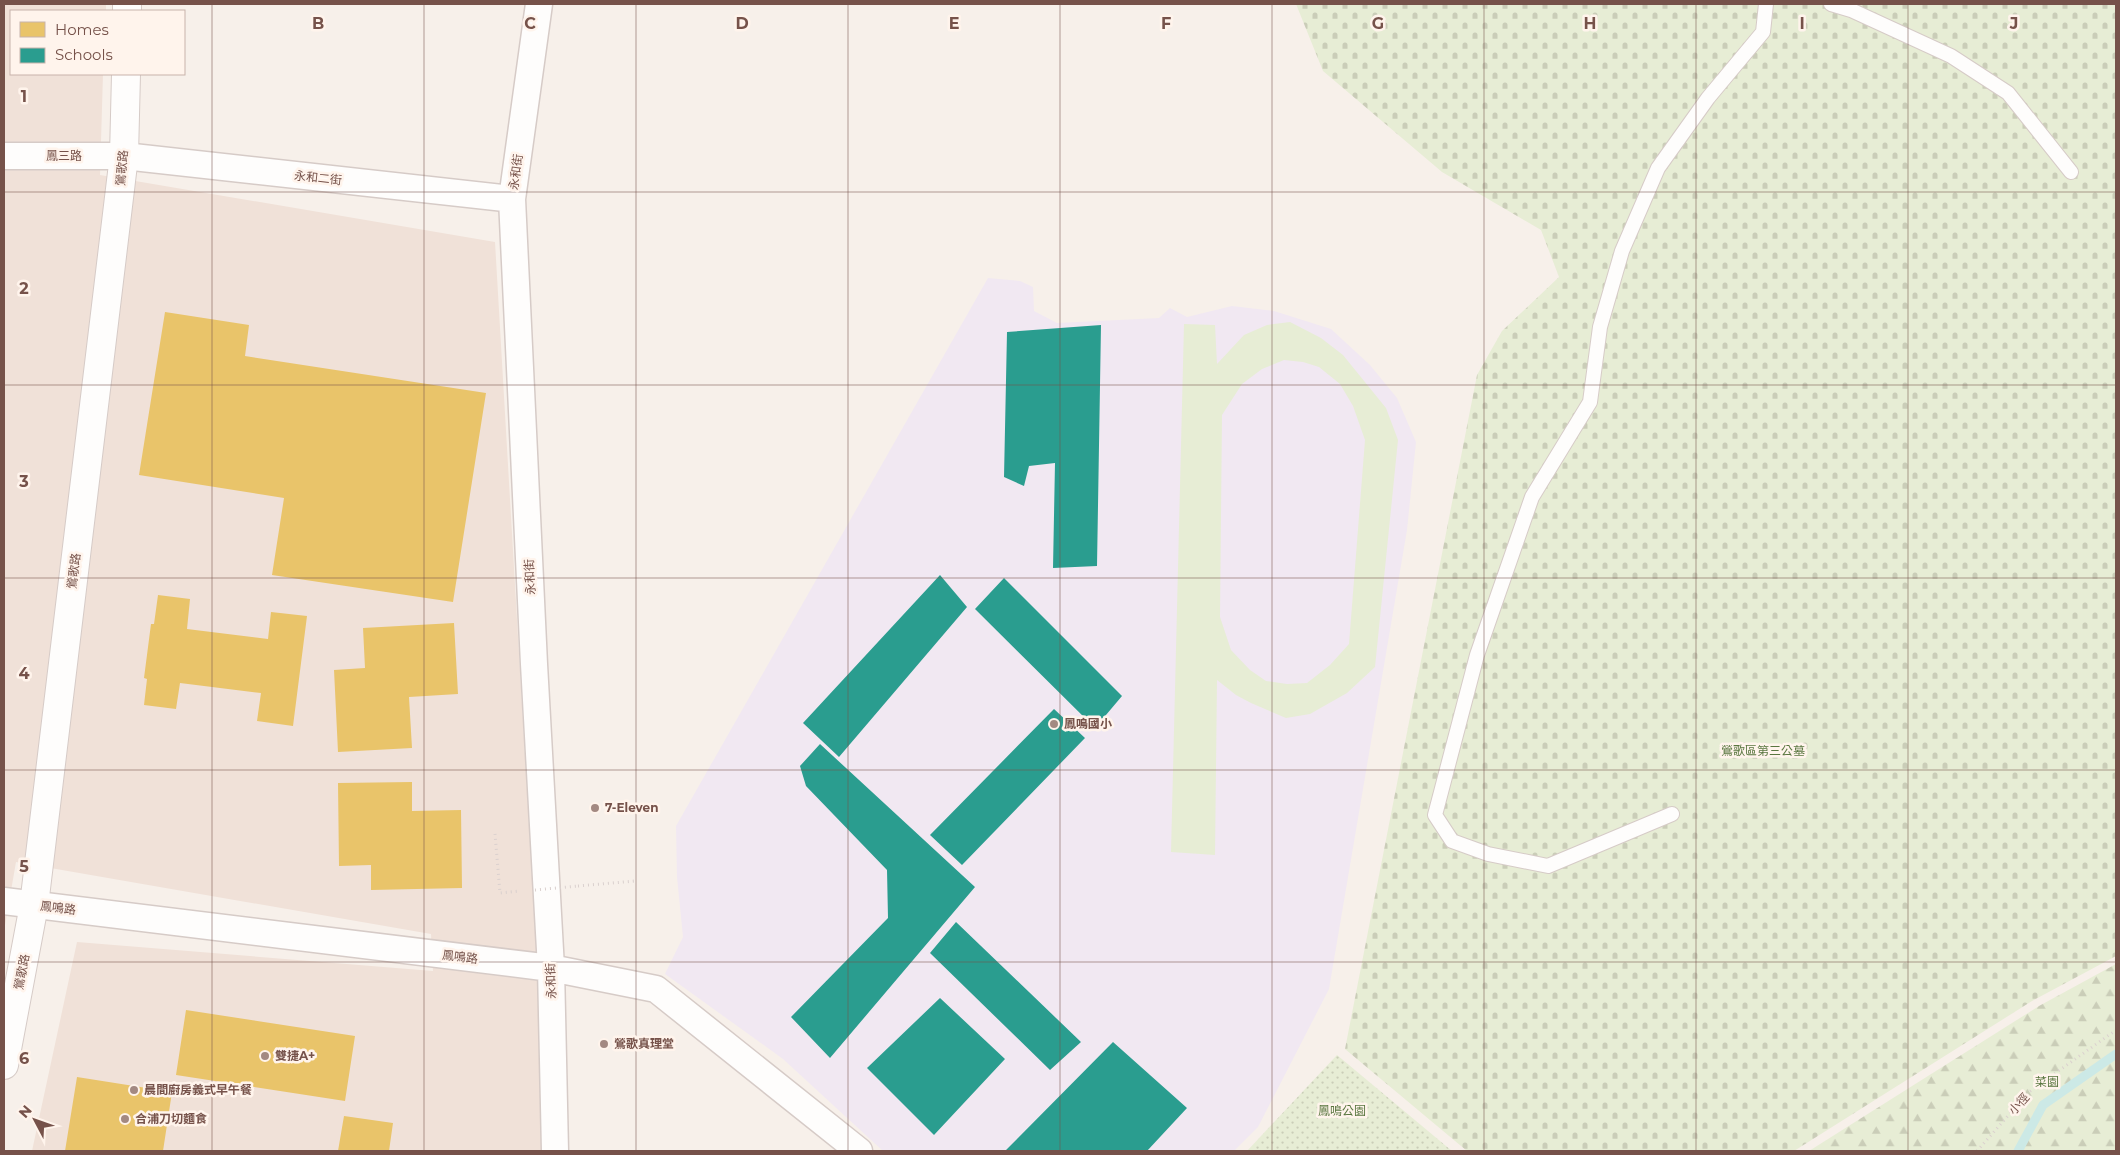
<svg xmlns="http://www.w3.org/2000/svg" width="2120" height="1155" font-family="Montserrat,'Noto Sans TC',sans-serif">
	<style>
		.residential { fill: #f0e1d8 }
		.education { fill: #f1e8f2 }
		.forest { fill: url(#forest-firs) }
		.cemetery { fill: url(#cemetery-stones) }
		.park { fill: url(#park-dots) }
		.pitch { fill: #e7edd5; fill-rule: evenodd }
		.homes { fill: #e9c46a }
		.schools { fill: #2a9d8f }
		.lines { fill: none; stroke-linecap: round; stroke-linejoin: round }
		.stream { stroke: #cce9e6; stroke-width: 9 }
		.service-casing { stroke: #d6cbc7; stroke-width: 16 }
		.minor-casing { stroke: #d6cbc7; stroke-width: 29 }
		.tertiary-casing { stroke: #d6cbc7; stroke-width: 30 }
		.path { stroke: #dad0ce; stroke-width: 3; stroke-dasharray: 1 4; stroke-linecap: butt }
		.service { stroke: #fefdfc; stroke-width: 14 }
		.minor { stroke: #fefdfc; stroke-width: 26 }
		.tertiary { stroke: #fefdfc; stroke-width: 28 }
		.path-bridge { stroke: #dad0ce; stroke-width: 3; stroke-dasharray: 1 4; stroke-linecap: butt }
		.grid { fill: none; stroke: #76524a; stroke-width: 1; stroke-opacity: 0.55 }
		.poi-dot { fill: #a38982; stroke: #fff4ec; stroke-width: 2 }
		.labels { text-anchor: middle; stroke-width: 5; stroke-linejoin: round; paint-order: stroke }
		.street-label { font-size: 12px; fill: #76524a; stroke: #fff4ec }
		.poi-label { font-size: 12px; font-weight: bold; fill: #76524a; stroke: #fff4ec; text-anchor: start }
		.park-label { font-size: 12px; fill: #59763f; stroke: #fff4ec }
		.grid-label { font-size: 16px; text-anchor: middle; font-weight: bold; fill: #76524a; stroke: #fff4ec; stroke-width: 5; stroke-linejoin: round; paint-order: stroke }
	</style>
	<defs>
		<pattern id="forest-firs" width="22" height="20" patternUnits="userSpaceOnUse" patternTransform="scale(1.25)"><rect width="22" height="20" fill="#e7edd5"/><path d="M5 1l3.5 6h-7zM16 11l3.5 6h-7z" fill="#cacdb8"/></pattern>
		<pattern id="cemetery-stones" width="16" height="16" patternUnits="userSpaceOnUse" patternTransform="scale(1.25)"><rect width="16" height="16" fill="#e7edd5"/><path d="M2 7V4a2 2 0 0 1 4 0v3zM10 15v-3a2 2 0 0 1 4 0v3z" fill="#cacdb8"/></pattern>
		<pattern id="park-dots" width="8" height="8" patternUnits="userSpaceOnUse" patternTransform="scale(1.25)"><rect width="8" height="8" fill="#e7edd5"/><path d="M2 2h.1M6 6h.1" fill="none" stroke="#cacdb8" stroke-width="1.8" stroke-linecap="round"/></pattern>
	</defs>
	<rect width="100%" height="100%" fill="#f7f0ea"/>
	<path class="residential" d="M4,4h102v7h-95v63h92l-3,101 395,67 53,909h-516l45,-209 356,29 -2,-37 -415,-72 -12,69z"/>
	<path class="education" d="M988,278l32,3 13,6 1,24 23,12 102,-5 11,-10 17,9 45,-11 42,5 57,18 39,36 27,33 19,44 -9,88 -78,459 -71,138 -24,24h-351l-100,-92 -118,-85 18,-37 -6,-60 -1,-51z"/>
	<path class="forest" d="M2116,964v187h-307l230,-145z"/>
	<path class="cemetery" d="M1296,4h820v952l-84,45 -238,150h-327l-122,-102 132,-674 25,-44 57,-54 -18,-47 -99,-58 -119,-101z"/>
	<path class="park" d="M1337,1055l115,96h-205z"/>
	<path class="pitch" d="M1290,322l31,16 22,17 43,53 12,32 -23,227 -28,26 -37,21 -24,4 -35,-15 -15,-8 -19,-15 -2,175 -44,-3 13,-528 31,1 2,39 27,-29 23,-10zM1284,360l19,2 16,5 21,17 13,22 12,34 -16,204 -19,21 -23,18 -20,1 -21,-3 -16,-11 -19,-20 -11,-33 2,-202 20,-31 20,-15z"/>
	<path class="homes" d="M165,312l84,13 -4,31 241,37 -33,209 -181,-27 12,-77 -145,-23z
		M158,595l32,4 -3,30 81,10 3,-27 36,4 -14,110 -36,-5 4,-28 -81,-10 -4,26 -32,-4 3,-26 -3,-1 7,-54h3z
		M454,623l4,71 -49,3 3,51 -74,4 -4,-82 31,-2 -2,-40z
		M412,782v29l49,-1 1,78 -91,2v-25l-32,1 -1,-83z
		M186,1010l169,26 -10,65 -169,-26z
		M77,1077l95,15 -9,59h-98z
		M344,1116l49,7 -4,28h-51z"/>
	<path class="schools" d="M1101,325l-4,241 -44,2 2,-105 -26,3 -5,20 -20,-9 3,-145z
		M940,575l27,32 -128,150 -36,-34z
		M1004,578l118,118 -27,32 -120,-119z
		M1054,709l31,29 -123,127 -32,-30z
		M820,744l155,143 -145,171 -39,-41 97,-99 -1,-48 -81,-84 -6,-20z
		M956,922l125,120 -31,28 -120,-117z
		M940,998l65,61 -71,76 -67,-67z
		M1113,1042l74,66 -40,43h-142z"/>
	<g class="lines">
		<path class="stream" d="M2018,1151l25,-46 73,-51"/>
		<g class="service-casing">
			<path id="service" d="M1831,4l20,6 100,46 57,37 63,79
				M1672,814l-124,52 -60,-12 -36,-13 -17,-26 42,-160 55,-158 58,-95 10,-75 22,-76 36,-83 50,-70 55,-66 3,-28"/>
		</g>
		<g class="minor-casing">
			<path id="minor" d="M539,4l-27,195 22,465 17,304 4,183
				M4,156h120l388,43
				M4,901l547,67 105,21 203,162"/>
		</g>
		<g class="tertiary-casing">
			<path id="tertiary" d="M127,11v-7
				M4,1065l30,-160 90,-749 2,-82"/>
		</g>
		<path class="path" d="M495,834l5,59 20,-2
			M578,886l57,-5
			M1977,1151l52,-59 87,-62"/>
		<use href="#service" class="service"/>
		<use href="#minor" class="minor"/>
		<use href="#tertiary" class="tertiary"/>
		<path class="path-bridge" d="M535,890l43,-4"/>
	</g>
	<path class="grid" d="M212,4v1147M424,4v1147M636,4v1147M848,4v1147M1060,4v1147M1272,4v1147M1484,4v1147M1696,4v1147M1908,4v1147M4,192h2112M4,385h2112M4,578h2112M4,770h2112M4,962h2112"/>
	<g class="poi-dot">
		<circle cx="1054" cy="724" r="5"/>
		<circle cx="595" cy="808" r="5"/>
		<circle cx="604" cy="1044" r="5"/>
		<circle cx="265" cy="1056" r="5"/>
		<circle cx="134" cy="1090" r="5"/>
		<circle cx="125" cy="1119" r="5"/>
	</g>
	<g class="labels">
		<g class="street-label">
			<text x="64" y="160">鳳三路</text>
			<text transform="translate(122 168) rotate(-85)" y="4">鶯歌路</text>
			<text transform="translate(516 172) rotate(-82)" y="4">永和街</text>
			<text transform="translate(318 178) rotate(6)" y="4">永和二街</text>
			<text transform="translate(74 571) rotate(-83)" y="4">鶯歌路</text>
			<text transform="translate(530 577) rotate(-93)" y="4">永和街</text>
			<text transform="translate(58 908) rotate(7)" y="4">鳳鳴路</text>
			<text transform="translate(460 957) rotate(7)" y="4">鳳鳴路</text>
			<text transform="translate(22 972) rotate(-79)" y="4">鶯歌路</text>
			<text transform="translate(551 981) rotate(-92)" y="4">永和街</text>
			<text transform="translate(2019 1104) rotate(-48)" y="4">小徑</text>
		</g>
		<g class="poi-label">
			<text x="1064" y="728">鳳鳴國小</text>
			<text x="605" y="812">7-Eleven</text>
			<text x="614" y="1048">鶯歌真理堂</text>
			<text x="275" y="1060">雙捷A+</text>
			<text x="144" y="1094">晨間廚房義式早午餐</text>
			<text x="135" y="1123">合浦刀切麵食</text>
		</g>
		<g class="park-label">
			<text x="1763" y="755">鶯歌區第三公墓</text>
			<text x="2047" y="1086">菜園</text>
			<text x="1342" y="1115">鳳鳴公園</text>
		</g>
	</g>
	<g class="grid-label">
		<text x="318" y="29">B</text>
		<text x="530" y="29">C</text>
		<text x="742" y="29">D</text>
		<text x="954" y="29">E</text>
		<text x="1166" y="29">F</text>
		<text x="1378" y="29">G</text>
		<text x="1590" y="29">H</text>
		<text x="1802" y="29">I</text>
		<text x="2014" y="29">J</text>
		<text x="24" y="102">1</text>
		<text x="24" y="294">2</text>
		<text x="24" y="487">3</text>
		<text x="24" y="679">4</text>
		<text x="24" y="872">5</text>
		<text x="24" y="1064">6</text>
	</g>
	<rect width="2120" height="1155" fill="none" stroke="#76524a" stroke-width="10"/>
	<rect x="10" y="10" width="175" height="65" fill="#fff4ec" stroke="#c8b3ab"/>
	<rect x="20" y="22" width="25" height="15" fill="#e9c46a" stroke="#c8b3ab"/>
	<text x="55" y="35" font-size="15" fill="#76524a">Homes</text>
	<rect x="20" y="48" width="25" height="15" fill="#2a9d8f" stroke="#c8b3ab"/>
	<text x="55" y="60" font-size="15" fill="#76524a">Schools</text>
	<g transform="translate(35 1120) rotate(311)" stroke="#fff4ec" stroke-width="4" paint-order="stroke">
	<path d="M0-4L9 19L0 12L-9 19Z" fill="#76524a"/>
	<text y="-8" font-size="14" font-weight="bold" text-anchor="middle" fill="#76524a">N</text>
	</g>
</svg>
